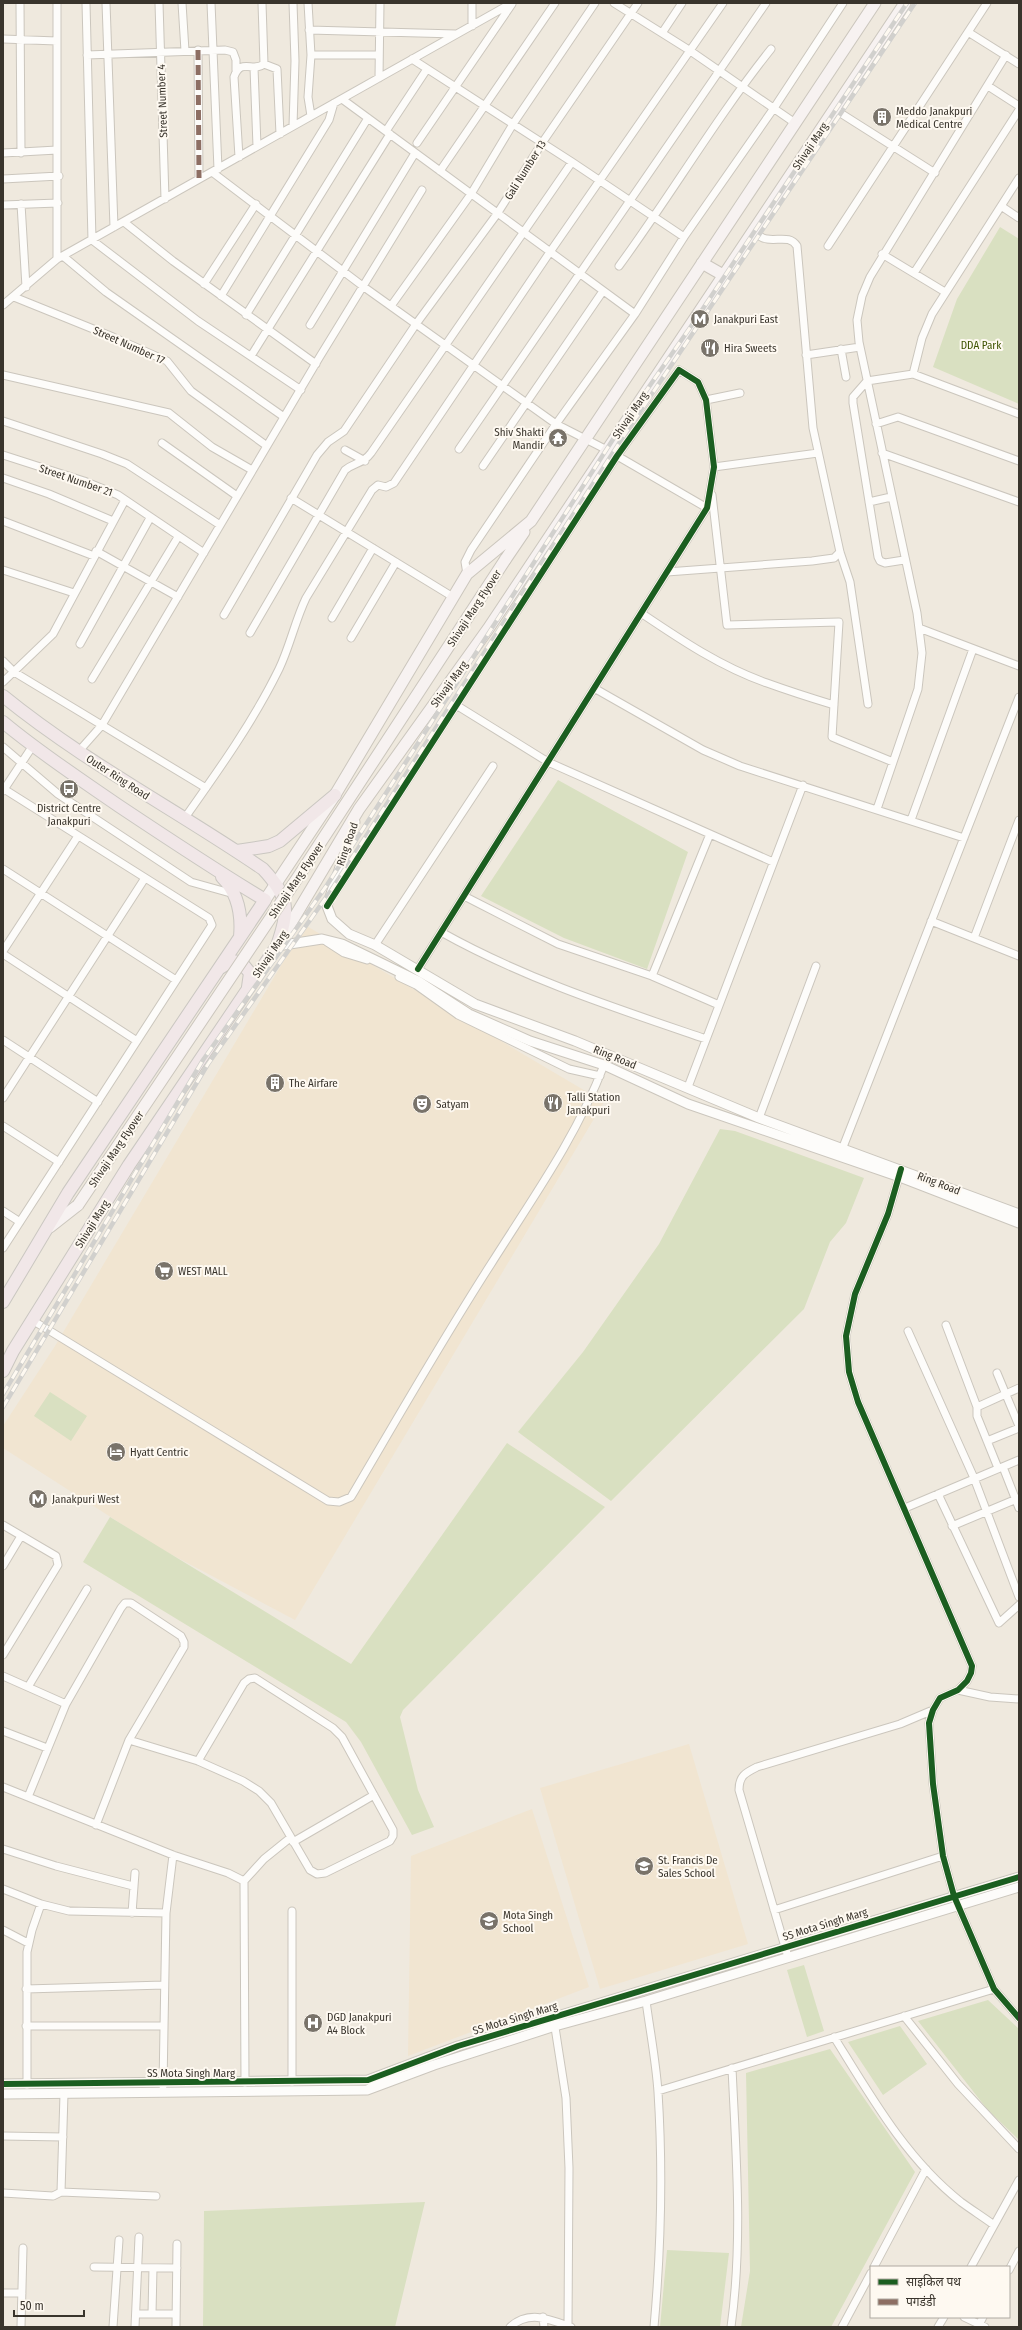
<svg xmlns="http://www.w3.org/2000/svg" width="1022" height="2330" font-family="'Fira Sans Condensed','Noto Sans Devanagari',sans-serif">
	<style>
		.built { fill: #f1e5d1 }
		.green { fill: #d9e0c1 }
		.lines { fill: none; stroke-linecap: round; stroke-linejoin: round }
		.minor-casing { stroke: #cbc6bd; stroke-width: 9 }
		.tertiary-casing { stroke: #cbc6bd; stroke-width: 11 }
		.secondary-casing { stroke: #cbc6bd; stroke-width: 13 }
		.primary-casing { stroke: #cac7c1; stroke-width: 14 }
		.minor { stroke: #fdfcfa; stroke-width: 7 }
		.tertiary { stroke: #fdfcfa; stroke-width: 9 }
		.secondary { stroke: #f7f2f1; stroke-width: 11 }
		.primary { stroke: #f1e7e8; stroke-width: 12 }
		.rail-casing { stroke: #d1d0cd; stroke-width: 4.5 }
		.rail { stroke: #fef9f1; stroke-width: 3; stroke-dasharray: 9; stroke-linecap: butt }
		.secondary-bridge-casing { stroke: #cbc6bd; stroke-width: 13; stroke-linecap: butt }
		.secondary-bridge { stroke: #f7f2f1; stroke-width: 11 }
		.quiet { stroke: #8d6e63; stroke-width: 5; stroke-dasharray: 10 5; stroke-linecap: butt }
		.cycleway-casing { stroke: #fef9f1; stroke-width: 8 }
		.cycleway { stroke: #1b5e20; stroke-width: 6 }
		.labels { text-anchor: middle; stroke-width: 4; stroke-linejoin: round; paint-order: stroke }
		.street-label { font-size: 11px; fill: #39342c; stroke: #fef9f1 }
		.poi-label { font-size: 11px; fill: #39342c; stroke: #fef9f1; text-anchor: start }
		.park-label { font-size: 11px; fill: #3e5300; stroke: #fef9f1 }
	</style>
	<rect width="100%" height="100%" fill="#efe9de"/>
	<path class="built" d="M305,925l299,177 -309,518 -136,-72 -156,-100v-22l52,-80z
		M689,1744l59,200 -148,45 -60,-201z
		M532,1809l57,178 -181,69 3,-200z"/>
	<path class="green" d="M1000,227l19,12v165l-86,-37 24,-68z
		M558,780l130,72 -41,117 -83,-31 -83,-42z
		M720,1129l15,2 129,47 -18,45 -16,19 -26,67 -193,192 -93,-69 65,-80 76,-108z
		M50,1392l37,24 -16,25 -37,-25z
		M507,1443l98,64 -202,203 -3,7 18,73 16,37 -22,8 -51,-93 -15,-20 -263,-160 27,-45 241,147z
		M804,1965l20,66 -17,6 -20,-67z
		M988,2000l31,29v111l-32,-31 -69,-88z
		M900,2026l27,38 -44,31 -35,-53z
		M830,2049l85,123 -84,155h-90l9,-56 -4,-198z
		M425,2202l-30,125h-192l1,-116z
		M667,2250l62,3 -9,74h-60z"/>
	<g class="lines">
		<g class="minor-casing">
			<path id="minor" d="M20,3l1,150
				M57,3v256
				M86,3l6,237 106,81 103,69
				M106,3l8,224
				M159,3l6,196
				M182,3l3,48
				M211,3l7,166
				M293,3l2,58 -2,65
				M308,3l3,52 -3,42 3,19
				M614,3l75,47 106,73
				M472,26v-23
				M309,30l147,4
				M968,32l51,32
				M662,33l20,-30
				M3,39l54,2
				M198,50l1,128
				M87,55l138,-5 8,2 3,8v10
				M311,55h68
				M412,59l160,103 112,75
				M264,64l13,5 3,65
				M254,68l3,78
				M379,78l1,-75
				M988,86l31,20
				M342,99l293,215
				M834,109l101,64
				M386,131l41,-62
				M417,143l95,-139
				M3,153l54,-3
				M239,157l-5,-80c7,-20 19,-4 30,-13l-2,-61
				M440,171l115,-168
				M212,172l152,115 192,137 51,26 100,58
				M3,179l56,-3
				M21,204l5,83
				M3,205l55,-2
				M1001,206l18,12
				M124,222l49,39 143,103
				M753,231c4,3 9,8 14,8 11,2 23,-4 30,7l16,182 27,124 10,30 18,122
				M828,246l159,-243
				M882,254l63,38
				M63,256l43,36 178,125
				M619,266c52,-71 97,-148 152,-217
				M914,273l105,-163
				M204,284l52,-80
				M221,296l108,-176 5,-17
				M14,297l99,40 54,24 24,30 76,55
				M3,305l54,-46 455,-256
				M391,306l80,-112 42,-70 82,-121
				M246,315l122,-197
				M310,325l105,-172
				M841,349l5,28
				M806,355l54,-8
				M251,356l139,-222
				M913,374l9,-36 10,-24 87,-136
				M3,375l166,38 43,34 40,23
				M706,400l34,-7
				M3,421l99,33 25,10 93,61
				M876,424l22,-7 121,44
				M162,443l75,53
				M459,449l307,-446
				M345,450l20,11
				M882,453l137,49
				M3,455l81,26 34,14 86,58
				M483,466l120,-175
				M714,467l104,-14
				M3,478l46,16 64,27
				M712,495l15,130 112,-3 -7,115 61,25
				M291,498l162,99
				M869,502l22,-5
				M3,521l91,35
				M96,551l82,46
				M904,560l-19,3 -5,-2 -2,-4 -25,-154v-6l14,-16 46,-7 106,40
				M3,570l71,23
				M667,572l145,-11 22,-3 6,-6
				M467,574l-2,-12 6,-12 85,-126 79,-110 49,-77 90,-129 69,-105
				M641,613c40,27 80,54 126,70 22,8 44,15 67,22
				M224,615l93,-160 11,-13 16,-11 72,-107 81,-110 45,-71 96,-140
				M332,618l41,-70
				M919,628l100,38
				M250,633l95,-163c10,-8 18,-6 26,-17l201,-291
				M351,638l45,-76
				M80,644l70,-126
				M3,661l11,11 192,116
				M92,679l86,-142
				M3,682l50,-48 72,-134
				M594,688l109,62 37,16 224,72
				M456,705l92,57 225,100
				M3,747l55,47 133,88 43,12
				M79,751l23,-26 217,-367 103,-168
				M3,791l29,-44
				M877,809l41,-120 4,-36 -5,-40 -58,-271 -2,-22 5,-24 8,-19 136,-222
				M184,819c34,-48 69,-97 95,-150 11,-23 16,-48 27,-71l66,-108 6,-5 8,2 8,-4 156,-231 173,-249
				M911,820l62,-171
				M3,869l173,111
				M333,896l284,-440 62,-86 19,12 8,18 8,67 -7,41 -289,461
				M464,896l94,48 94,32 67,29
				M931,921l88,35
				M441,932c84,47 174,76 265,107
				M974,938l45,-118
				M327,942l17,11 23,7
				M375,945l118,-179
				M3,951l75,-115
				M3,954l134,87
				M652,976l58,-142
				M399,977l17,8 42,30 111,54 31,7
				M3,1040l95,62
				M688,1087l115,-302
				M3,1098l142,-220
				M759,1118l57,-152
				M3,1126l56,36
				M843,1147l176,-450
				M900,1173l-12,41 -33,80 -9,42 3,36 9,30 114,264 -1,7 -4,8 -9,9 -18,8 -7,12 -4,13 4,61 10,72 11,40 40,93 25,29
				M3,1211l17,11
				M3,1248l209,-323 -3,-7 -205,-129
				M32,1320l296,181 11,1 12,-5c46,-78 91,-157 140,-233 41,-65 85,-126 113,-199
				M946,1325l31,82
				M908,1331l66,147 45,119
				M997,1373l22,53
				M987,1441l32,-13
				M1003,1467l16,41
				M998,1468l-21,-52v-9l42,-19
				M938,1494l61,129 20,-18
				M905,1508l114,-48
				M3,1525l53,31 2,9 -55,90
				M952,1526l67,-28
				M3,1566l18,-30
				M3,1676l63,28
				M28,1687l59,-98
				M958,1690l32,7 29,2
				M3,1731l44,17
				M129,1740l69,21 45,20 16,10 12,12 39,67 7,4 8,-1 65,-32 3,-5v-6l-51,-93 -9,-9 -78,-50 -6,1 -5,4 -46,78
				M3,1787l170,68 55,18 16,8
				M28,1797l38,-93 55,-96 4,-5h6l50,33 3,6v5l-55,93 -33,85
				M293,1842l81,-47
				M3,1849l53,17 77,20
				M3,1889l38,15 28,7 97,2
				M774,1910l169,-54
				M292,1911v171
				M132,1913l3,-40
				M3,1930l25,13
				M788,1957l-49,-167c0,-14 6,-17 18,-23l143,-43 33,-14
				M26,1989l138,-4
				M646,2001c4,30 10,61 12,91 5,78 3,157 -4,235
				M904,2016l54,68 61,65
				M554,2021l12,77 3,70 -1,158
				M26,2026h138
				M834,2037c36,58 72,122 127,165 11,8 22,15 33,23
				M245,2083l-1,-202 20,-22 26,-21
				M27,2085v-133l5,-22 9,-26
				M163,2086l3,-173 7,-58
				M658,2091l336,-102
				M3,2136l60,1
				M61,2192l3,-98
				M3,2193l50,3 8,-4 95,4
				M94,2267l83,1
				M874,2267l52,-98
				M971,2267l48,-87
				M1009,2270l10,-19
				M3,2293h19
				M136,2314h40
				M152,2314l1,-46
				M543,2317l1,10
				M964,2317l21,10
				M21,2327l2,-79
				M113,2327l6,-87
				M135,2327l4,-90
				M176,2327l1,-83
				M510,2327c19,-17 39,-8 61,0
				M731,2327c12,-86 5,-172 1,-259
				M842,2327l29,-54
				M938,2327l6,-10
				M978,2327l5,-10"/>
		</g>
		<g class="tertiary-casing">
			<path id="tertiary" d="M355,822l-28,84 5,13 17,15 26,11 100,59 100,37 184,77 260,96
				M277,946l45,-7 20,5 76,37 51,33 61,27 74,24 84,39 212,73 119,46
				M3,2084l365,-4 90,-34 561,-169
				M3,2094l364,-4 67,-25 121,-39 91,-25 373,-114"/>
		</g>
		<g class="secondary-casing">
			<path id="secondary" d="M702,263l21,12
				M505,560l19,-28
				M265,900l70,-105 132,-221 64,-53 344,-518
				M282,938l77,-129 129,-180 417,-626
				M50,1227l28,-22"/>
		</g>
		<g class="primary-casing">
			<path id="primary" d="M3,696c81,66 174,114 260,173 27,29 26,41 14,77l-148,219 -116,186 -10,20
				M3,722c37,31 77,57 116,84 48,32 96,64 146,94l-197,293 -65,109
				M237,851l32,-5 11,-5 55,-46
				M222,877c16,16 20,38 18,60
				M220,968l11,-7 10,1 9,11 -2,14"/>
		</g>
		<use href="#minor" class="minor"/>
		<use href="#tertiary" class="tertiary"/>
		<use href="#secondary" class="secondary"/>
		<use href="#primary" class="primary"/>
		<g class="rail-casing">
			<path id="rail" d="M3,1394l200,-334 124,-175 292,-455 75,-108 213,-319
				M3,1407l205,-343 124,-175 293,-455 290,-431"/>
		</g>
		<use href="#rail" class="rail"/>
		<g class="secondary-bridge-casing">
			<path id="secondary-bridge" d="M78,1205l220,-328 207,-317"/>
		</g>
		<use href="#secondary-bridge" class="secondary-bridge"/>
		<path class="quiet" d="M198,50l1,128"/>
		<g class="cycleway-casing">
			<path id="cycleway" d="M327,906l290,-450 62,-86 19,12 8,18 8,67 -7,41 -289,461
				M901,1169l-13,45 -33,80 -9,42 3,36 9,30 114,264 -1,7 -4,8 -9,9 -18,8 -7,12 -4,13 4,61 10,72 11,40 40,93 25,29
				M3,2084l365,-4 90,-34 561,-169"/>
		</g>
		<use href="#cycleway" class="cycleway"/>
	</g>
	<defs>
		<g id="building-disc" transform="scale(1)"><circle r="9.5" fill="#79736a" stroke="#fef9f1"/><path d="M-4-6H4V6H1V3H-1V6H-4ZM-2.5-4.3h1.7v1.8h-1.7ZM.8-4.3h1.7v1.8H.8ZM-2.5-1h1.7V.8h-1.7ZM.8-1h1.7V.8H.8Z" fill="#fff"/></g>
		<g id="metro-disc" transform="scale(1)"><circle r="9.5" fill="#79736a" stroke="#fef9f1"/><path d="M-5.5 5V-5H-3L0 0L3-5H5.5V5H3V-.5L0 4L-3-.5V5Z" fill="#fff"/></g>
		<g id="restaurant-disc" transform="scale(1)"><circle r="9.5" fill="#79736a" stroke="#fef9f1"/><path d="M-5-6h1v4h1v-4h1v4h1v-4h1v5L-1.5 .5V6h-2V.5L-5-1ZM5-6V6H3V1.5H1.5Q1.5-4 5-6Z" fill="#fff"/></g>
		<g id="temple-disc" transform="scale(1)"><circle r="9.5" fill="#79736a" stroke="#fef9f1"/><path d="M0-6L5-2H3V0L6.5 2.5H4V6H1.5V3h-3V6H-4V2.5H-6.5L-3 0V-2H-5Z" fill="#fff"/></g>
		<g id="bus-disc" transform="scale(1)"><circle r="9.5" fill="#79736a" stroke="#fef9f1"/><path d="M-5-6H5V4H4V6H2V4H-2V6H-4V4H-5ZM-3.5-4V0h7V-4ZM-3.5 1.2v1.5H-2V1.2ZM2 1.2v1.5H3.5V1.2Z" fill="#fff"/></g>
		<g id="theatre-disc" transform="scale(1)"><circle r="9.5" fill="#79736a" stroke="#fef9f1"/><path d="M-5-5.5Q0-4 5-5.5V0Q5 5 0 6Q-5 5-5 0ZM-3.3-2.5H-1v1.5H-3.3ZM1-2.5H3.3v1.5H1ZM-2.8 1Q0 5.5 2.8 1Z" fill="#fff"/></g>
		<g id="supermarket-disc" transform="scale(1)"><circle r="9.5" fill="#79736a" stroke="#fef9f1"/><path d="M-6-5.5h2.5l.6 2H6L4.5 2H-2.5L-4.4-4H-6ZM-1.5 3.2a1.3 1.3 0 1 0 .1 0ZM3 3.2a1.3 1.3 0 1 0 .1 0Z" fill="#fff"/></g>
		<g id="hotel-disc" transform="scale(1)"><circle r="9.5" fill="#79736a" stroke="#fef9f1"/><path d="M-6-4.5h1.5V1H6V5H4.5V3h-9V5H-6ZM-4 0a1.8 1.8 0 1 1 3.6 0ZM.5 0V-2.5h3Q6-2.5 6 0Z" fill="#fff"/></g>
		<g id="school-disc" transform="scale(1)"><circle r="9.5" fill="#79736a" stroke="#fef9f1"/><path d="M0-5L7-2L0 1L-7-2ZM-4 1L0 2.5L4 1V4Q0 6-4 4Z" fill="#fff"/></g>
		<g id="hospital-disc" transform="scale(1)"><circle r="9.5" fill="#79736a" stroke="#fef9f1"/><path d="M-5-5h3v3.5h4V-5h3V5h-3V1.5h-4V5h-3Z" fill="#fff"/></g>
	</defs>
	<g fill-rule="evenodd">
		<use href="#building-disc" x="882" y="117"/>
		<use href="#metro-disc" x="700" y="319"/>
		<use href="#restaurant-disc" x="710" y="348"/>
		<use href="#temple-disc" x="558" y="438"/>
		<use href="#bus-disc" x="69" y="789"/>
		<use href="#building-disc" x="275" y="1083"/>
		<use href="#restaurant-disc" x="553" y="1103"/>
		<use href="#theatre-disc" x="422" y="1104"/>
		<use href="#supermarket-disc" x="164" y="1271"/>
		<use href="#hotel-disc" x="116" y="1452"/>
		<use href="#metro-disc" x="38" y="1499"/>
		<use href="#school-disc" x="644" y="1866"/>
		<use href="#school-disc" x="489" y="1921"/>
		<use href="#hospital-disc" x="313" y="2023"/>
	</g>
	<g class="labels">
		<g class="street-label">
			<text transform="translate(162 101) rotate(-92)" y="4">Street Number 4</text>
			<text transform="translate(810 146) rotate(-56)" y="4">Shivaji Marg</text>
			<text transform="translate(525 170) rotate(-58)" y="4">Gali Number 13</text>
			<text transform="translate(129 345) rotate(24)" y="4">Street Number 17</text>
			<text transform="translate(630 415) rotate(-56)" y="4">Shivaji Marg</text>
			<text transform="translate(76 480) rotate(19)" y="4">Street Number 21</text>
			<text transform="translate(474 608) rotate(-57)" y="4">Shivaji Marg Flyover</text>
			<text transform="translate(449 684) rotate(-54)" y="4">Shivaji Marg</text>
			<text transform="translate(118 777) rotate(33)" y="4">Outer Ring Road</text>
			<text transform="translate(347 844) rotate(-71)" y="4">Ring Road</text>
			<text transform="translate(296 880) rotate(-56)" y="4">Shivaji Marg Flyover</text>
			<text transform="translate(270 954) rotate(-56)" y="4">Shivaji Marg</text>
			<text transform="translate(615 1057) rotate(22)" y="4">Ring Road</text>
			<text transform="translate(116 1149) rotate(-56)" y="4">Shivaji Marg Flyover</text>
			<text transform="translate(939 1183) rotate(21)" y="4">Ring Road</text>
			<text transform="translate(92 1224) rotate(-58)" y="4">Shivaji Marg</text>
			<text transform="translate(825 1924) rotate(-17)" y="4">SS Mota Singh Marg</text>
			<text transform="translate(515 2018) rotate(-17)" y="4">SS Mota Singh Marg</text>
			<text x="191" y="2077">SS Mota Singh Marg</text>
		</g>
		<g class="poi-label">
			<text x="896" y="115">Meddo Janakpuri<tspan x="896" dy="13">Medical Centre</tspan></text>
			<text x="714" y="323">Janakpuri East</text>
			<text x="724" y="352">Hira Sweets</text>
			<text x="544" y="436" text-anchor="end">Shiv Shakti<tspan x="544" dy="13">Mandir</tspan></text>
			<text x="69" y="812" text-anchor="middle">District Centre<tspan x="69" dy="13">Janakpuri</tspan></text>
			<text x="289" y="1087">The Airfare</text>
			<text x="567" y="1101">Talli Station<tspan x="567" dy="13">Janakpuri</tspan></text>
			<text x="436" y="1108">Satyam</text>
			<text x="178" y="1275">WEST MALL</text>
			<text x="130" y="1456">Hyatt Centric</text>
			<text x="52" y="1503">Janakpuri West</text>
			<text x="658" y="1864">St. Francis De<tspan x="658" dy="13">Sales School</tspan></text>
			<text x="503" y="1919">Mota Singh<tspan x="503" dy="13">School</tspan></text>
			<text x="327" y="2021">DGD Janakpuri<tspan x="327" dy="13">A4 Block</tspan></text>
		</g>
		<g class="park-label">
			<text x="981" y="349">DDA Park</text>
		</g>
	</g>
	<rect width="1022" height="2330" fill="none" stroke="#39342c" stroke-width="8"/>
	<rect x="870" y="2266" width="140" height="52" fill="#fef9f1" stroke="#afaaa2"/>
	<rect x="878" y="2279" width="20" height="6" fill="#1b5e20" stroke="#afaaa2"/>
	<text x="906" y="2286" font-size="12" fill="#39342c">साइकिल पथ</text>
	<rect x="878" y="2299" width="20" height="6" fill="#8d6e63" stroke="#afaaa2"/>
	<text x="906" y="2306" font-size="12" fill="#39342c">पगडंडी</text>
	<path d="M14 2310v6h70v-6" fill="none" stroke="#39342c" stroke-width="2"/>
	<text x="20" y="2310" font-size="12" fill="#39342c" stroke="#fef9f1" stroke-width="3" paint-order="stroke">50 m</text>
</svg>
